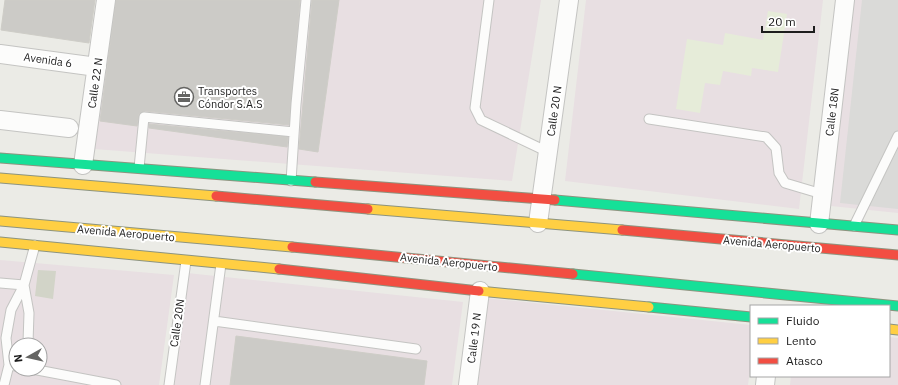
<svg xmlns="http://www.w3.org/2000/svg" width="898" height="385" font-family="'IBM Plex Sans',sans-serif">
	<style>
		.industrial { fill: #e8dfe2; fill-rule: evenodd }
		.construction { fill: #d2d4c8 }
		.farmland { fill: #e6ecd9 }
		.parking { fill: #dadad8 }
		.building { fill: #cccbc7; stroke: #cecdc7 }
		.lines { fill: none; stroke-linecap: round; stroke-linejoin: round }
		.lane-casing { stroke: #c4c4c2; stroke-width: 11 }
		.street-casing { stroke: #c4c4c2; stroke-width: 20 }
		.fast-casing { stroke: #8d947f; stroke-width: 11 }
		.slow-casing { stroke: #8d947f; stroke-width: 11 }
		.jam-casing { stroke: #8d947f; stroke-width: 11 }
		.lane { stroke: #fcfcfb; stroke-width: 9 }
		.street { stroke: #fcfcfb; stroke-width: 18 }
		.fast { stroke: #16e098; stroke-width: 9 }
		.slow { stroke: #ffcf43; stroke-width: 9 }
		.jam { stroke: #f24e42; stroke-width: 9 }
		.labels { text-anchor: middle; stroke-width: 4; stroke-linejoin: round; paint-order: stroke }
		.street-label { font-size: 11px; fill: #1d1d1d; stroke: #fff }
		.poi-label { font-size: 11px; fill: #1d1d1d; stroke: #fff; text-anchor: start }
	</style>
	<rect width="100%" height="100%" fill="#ebebe6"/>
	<path class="industrial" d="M116,0h425l-29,181 -418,-32z
		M586,0h237l-24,209 -234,-28z
		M854,0h44v213l-67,-7z
		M0,260l174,15 -15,110h-159zM16,345h24v24h-24z
		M187,273l276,29 -11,83h-280z
		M476,297l275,28v37l-3,23h-283z
		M889,337l9,1v47h-108l1,-9h98z"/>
	<path class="construction" d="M38,270l18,1 -3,28 -18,-3z"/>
	<path class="farmland" d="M768,11l19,3 -9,58 -26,-4 -1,8 -28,-5 -3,14 -15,-2 -5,30 -24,-4 11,-70 36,6 2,-12 38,7z"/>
	<path class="parking" d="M862,0h36v209l-58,-6z"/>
	<path class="building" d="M5,0h90l-6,43 -88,-13z
		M116,0h184l-11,125 -144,-14 -6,3 -2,12 -37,-5z
		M312,0h27l-21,152 -19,-3z
		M149,124l139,13 -1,10 -138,-19z
		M236,336l191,25 -3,24h-194z"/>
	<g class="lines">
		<g class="lane-casing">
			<path id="lane" d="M489,0l-14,108 6,12 67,32
				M649,119l117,18 10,11 3,25 6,10 37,11
				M139,168l5,-51 150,15
				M291,181l5,-77 10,-104
				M854,226l44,-90
				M0,283l24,2 -13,25 -5,28 3,27 7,1
				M214,321l202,28
				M26,345l2,-2 1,-30 -5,-28 11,-40
				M32,369l84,16
				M4,385l5,-20 7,-8
				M169,385l17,-124
				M205,385l16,-121"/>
		</g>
		<g class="street-casing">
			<path id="street" d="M0,54l97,13
				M0,120l69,8
				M83,165l23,-165
				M538,223l31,-223
				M819,224l26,-224
				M468,385l12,-94
				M765,385l1,-9"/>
		</g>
		<g class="fast-casing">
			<path id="fast" d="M0,158l315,24
				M555,200l343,30
				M573,274l325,32
				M649,307l102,10"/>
		</g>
		<g class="slow-casing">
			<path id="slow" d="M0,178l216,18
				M368,209l254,21
				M0,221l292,26
				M0,242l279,27
				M479,291l170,16
				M889,329l9,1"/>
		</g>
		<g class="jam-casing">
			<path id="jam" d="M315,182l240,18
				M216,196l152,13
				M622,230l276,25
				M292,247l281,27
				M279,269l200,22"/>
		</g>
		<use href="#lane" class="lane"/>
		<use href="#street" class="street"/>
		<use href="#fast" class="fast"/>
		<use href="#slow" class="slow"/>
		<use href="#jam" class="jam"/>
	</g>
	<defs>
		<g id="office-ring" transform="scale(1)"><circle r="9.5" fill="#fff" stroke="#656563" stroke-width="1.5"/><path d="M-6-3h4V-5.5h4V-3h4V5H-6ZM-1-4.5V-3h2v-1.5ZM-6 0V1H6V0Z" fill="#656563"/></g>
	</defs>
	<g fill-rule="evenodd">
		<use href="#office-ring" x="184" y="97"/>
	</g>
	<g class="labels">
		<g class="street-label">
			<text transform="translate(48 60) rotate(8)" y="4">Avenida 6</text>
			<text transform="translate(95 83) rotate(-82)" y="4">Calle 22 N</text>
			<text transform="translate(554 111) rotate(-82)" y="4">Calle 20 N</text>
			<text transform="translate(832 112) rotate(-83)" y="4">Calle 18N</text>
			<text transform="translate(126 233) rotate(5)" y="4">Avenida Aeropuerto</text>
			<text transform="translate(772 244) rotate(5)" y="4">Avenida Aeropuerto</text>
			<text transform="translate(449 262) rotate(6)" y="4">Avenida Aeropuerto</text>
			<text transform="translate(177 323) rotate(-82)" y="4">Calle 20N</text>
			<text transform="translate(474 338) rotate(-83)" y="4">Calle 19 N</text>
		</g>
		<g class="poi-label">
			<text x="198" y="95">Transportes<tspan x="198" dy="13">Cóndor S.A.S</tspan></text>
		</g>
	</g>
	<rect x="750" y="305" width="140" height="72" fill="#ffffff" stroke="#a5a5a5"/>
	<rect x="758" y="318" width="20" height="6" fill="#16e098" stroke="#a5a5a5"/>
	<text x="786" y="325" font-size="12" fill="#1d1d1d">Fluido</text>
	<rect x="758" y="338" width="20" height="6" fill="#ffcf43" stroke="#a5a5a5"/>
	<text x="786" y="345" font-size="12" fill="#1d1d1d">Lento</text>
	<rect x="758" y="358" width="20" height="6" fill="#f24e42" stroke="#a5a5a5"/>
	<text x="786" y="365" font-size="12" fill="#1d1d1d">Atasco</text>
	<g transform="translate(28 357) rotate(262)"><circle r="19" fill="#ffffff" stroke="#a5a5a5"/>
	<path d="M0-3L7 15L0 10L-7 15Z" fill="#656563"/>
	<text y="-6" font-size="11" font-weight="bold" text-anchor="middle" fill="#1d1d1d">N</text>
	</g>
	<path d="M762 26v6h52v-6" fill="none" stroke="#1d1d1d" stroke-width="2"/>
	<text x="768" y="26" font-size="12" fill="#1d1d1d" stroke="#ffffff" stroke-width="3" paint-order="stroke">20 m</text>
</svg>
